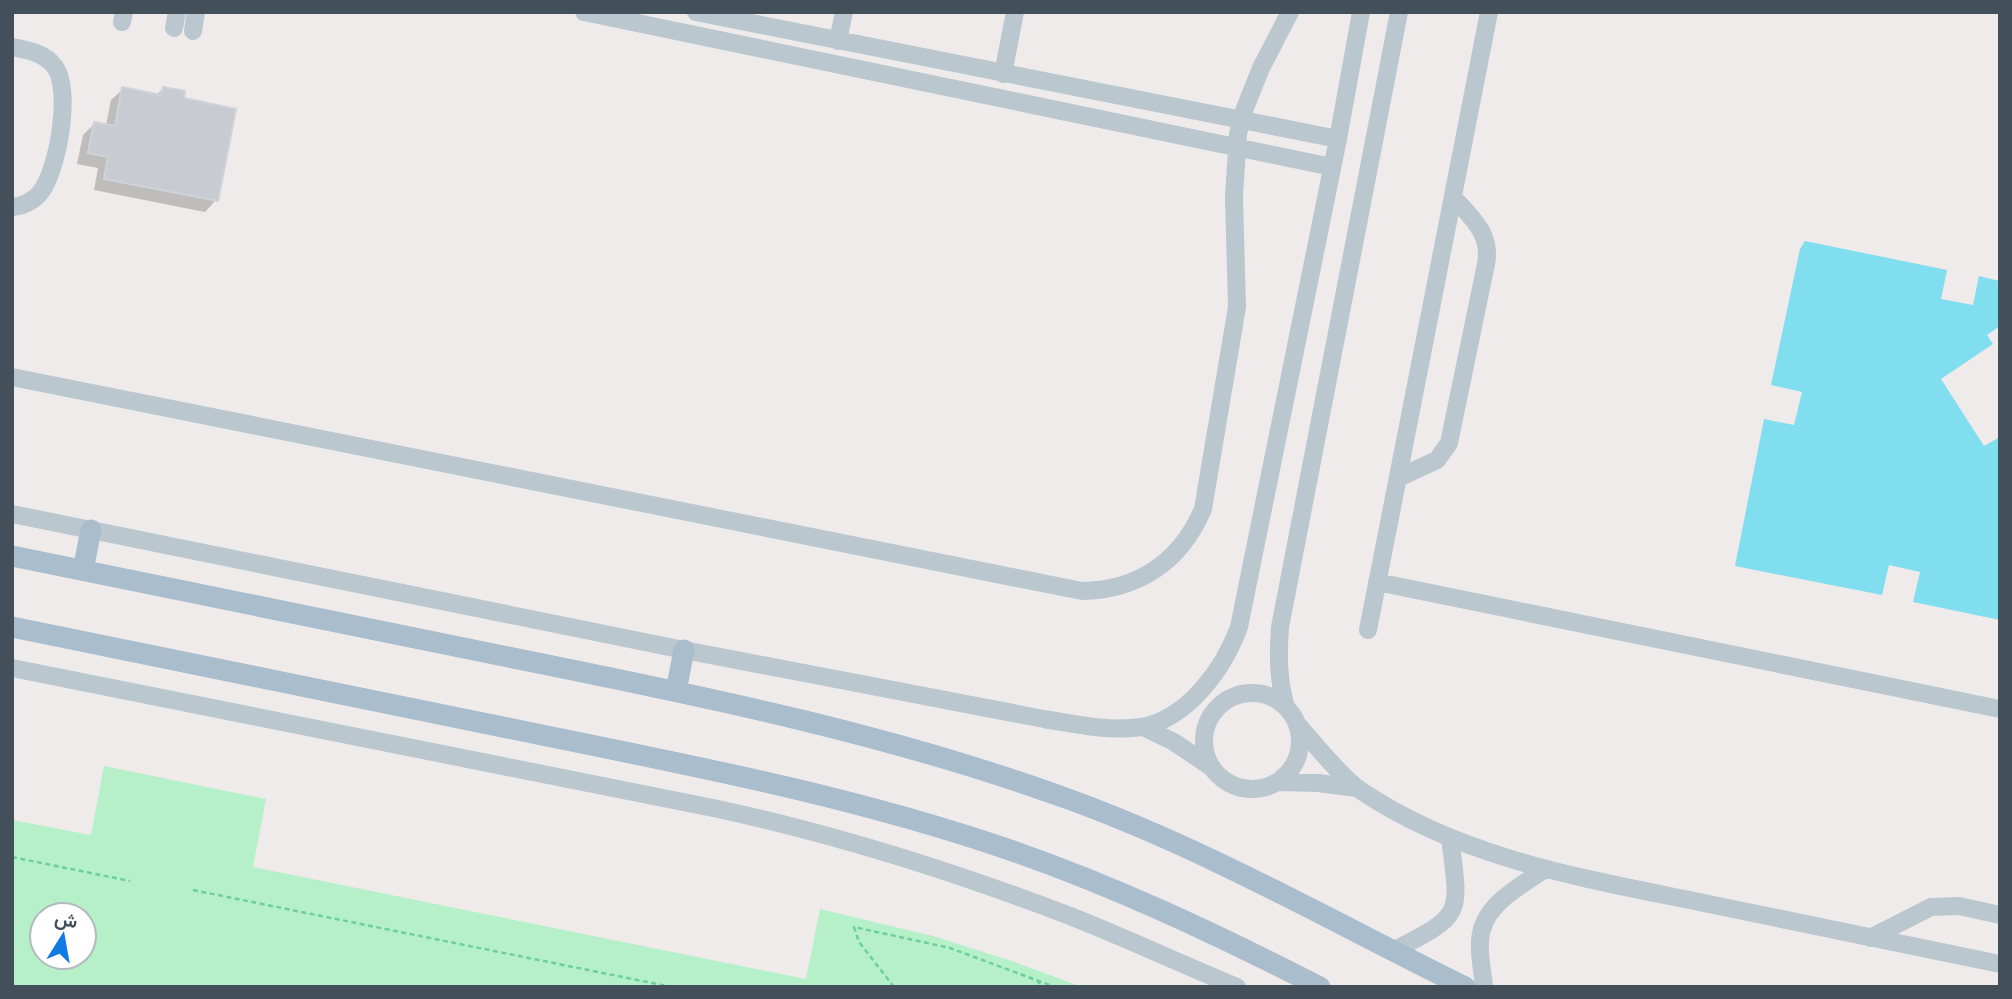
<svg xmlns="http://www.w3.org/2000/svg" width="2012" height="999" font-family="'Alegreya Sans',Vazirmatn,sans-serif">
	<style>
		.green { fill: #b6f0c9; fill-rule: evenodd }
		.water { fill: #81deef }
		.shadow { fill: #0003 }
		.building { fill: #c8cbd1; stroke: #cfd2d8; stroke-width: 2 }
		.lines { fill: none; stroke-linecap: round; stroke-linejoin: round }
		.path { stroke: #6dcf99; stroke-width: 2.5; stroke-dasharray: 5 3.5; stroke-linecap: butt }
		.minor { stroke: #bbc7cf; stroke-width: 18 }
		.major { stroke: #a9bdcd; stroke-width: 21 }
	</style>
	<rect width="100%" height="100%" fill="#efebeb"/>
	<path class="green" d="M104,766l162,33 -13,68 553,112 14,-70 113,27 79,25 70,26h-1070v-167l79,15zM42,915h42v42h-42z"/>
	<path class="water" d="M1805,241l142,29 -6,29 32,6 6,-29 21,5v45l-13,9 6,9 -52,35 43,67 16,-9v183l-87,-18 7,-30 -31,-7 -7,30 -147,-29 29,-147 30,6 8,-33 -31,-7 29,-136z"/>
	<path class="shadow" d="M123,89l33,6 7,-6 19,11 34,100 -11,12 -111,-22 4,-22 -21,-4 6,-29 11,-11 12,2 5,-26z"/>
	<path class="building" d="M122,87l39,8 2,-8 22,4 -1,7 52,11 -18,92 -114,-22 4,-22 -20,-4 6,-31 21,4z"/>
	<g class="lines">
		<path class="path" d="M12,857l118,24
			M193,890l479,97
			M1037,980l5,7
			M894,987l-35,-45 -5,-15 96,21 105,39"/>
		<path class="minor" d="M584,12l748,155
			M696,12l642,127
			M122,22l2,-10
			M174,28l3,-16
			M193,31l3,-19
			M838,41l6,-29
			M12,47c16,3 33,6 43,20 17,23 3,104 -15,126 -7,8 -17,13 -28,14
			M1003,74l12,-62
			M12,377l1070,214c57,-1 99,-30 121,-82l34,-202 -3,-111 4,-62 7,-26 16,-40 29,-56
			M1398,478l39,-18 12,-17 37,-179c6,-30 -15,-47 -33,-67
			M12,514l672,136 360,69c30,5 66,13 97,8 47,-8 83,-59 98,-100l99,-488 23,-127
			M1377,582l623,127
			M1368,630l121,-618
			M12,668l706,141c120,26 237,63 352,107 56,22 111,48 167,71
			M1204 741a48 48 0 1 1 96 0a48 48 0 1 1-96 0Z
			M1286,707c-8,-27 -8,-52 -6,-80l119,-615
			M1298,725c16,18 43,52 62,65 100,68 222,88 339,112 100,21 200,42 301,62
			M1143,727l31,15 37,25
			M1278,782l40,1 39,5
			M1870,938l61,-31 28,-1 41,9
			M1393,951c71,-37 67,-34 57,-113
			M1484,987c-1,-14 -5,-29 -4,-44 0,-37 38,-55 65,-74"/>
		<path class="major" d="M12,556c170,34 340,69 511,104 184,37 370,75 548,140 137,50 264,123 394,187
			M83,570l8,-40
			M12,627c177,36 353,72 530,108 157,32 313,62 465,114 108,37 211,86 313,138
			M676,691l8,-41"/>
	</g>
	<rect width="2012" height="999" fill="none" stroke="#435059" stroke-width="28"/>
	<g transform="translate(63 936) rotate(11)"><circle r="33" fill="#ffffff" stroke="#b4b9bd" stroke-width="2"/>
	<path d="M0-5L12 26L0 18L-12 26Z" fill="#1179e3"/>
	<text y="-10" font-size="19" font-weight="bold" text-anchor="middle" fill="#435059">ش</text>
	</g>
</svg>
